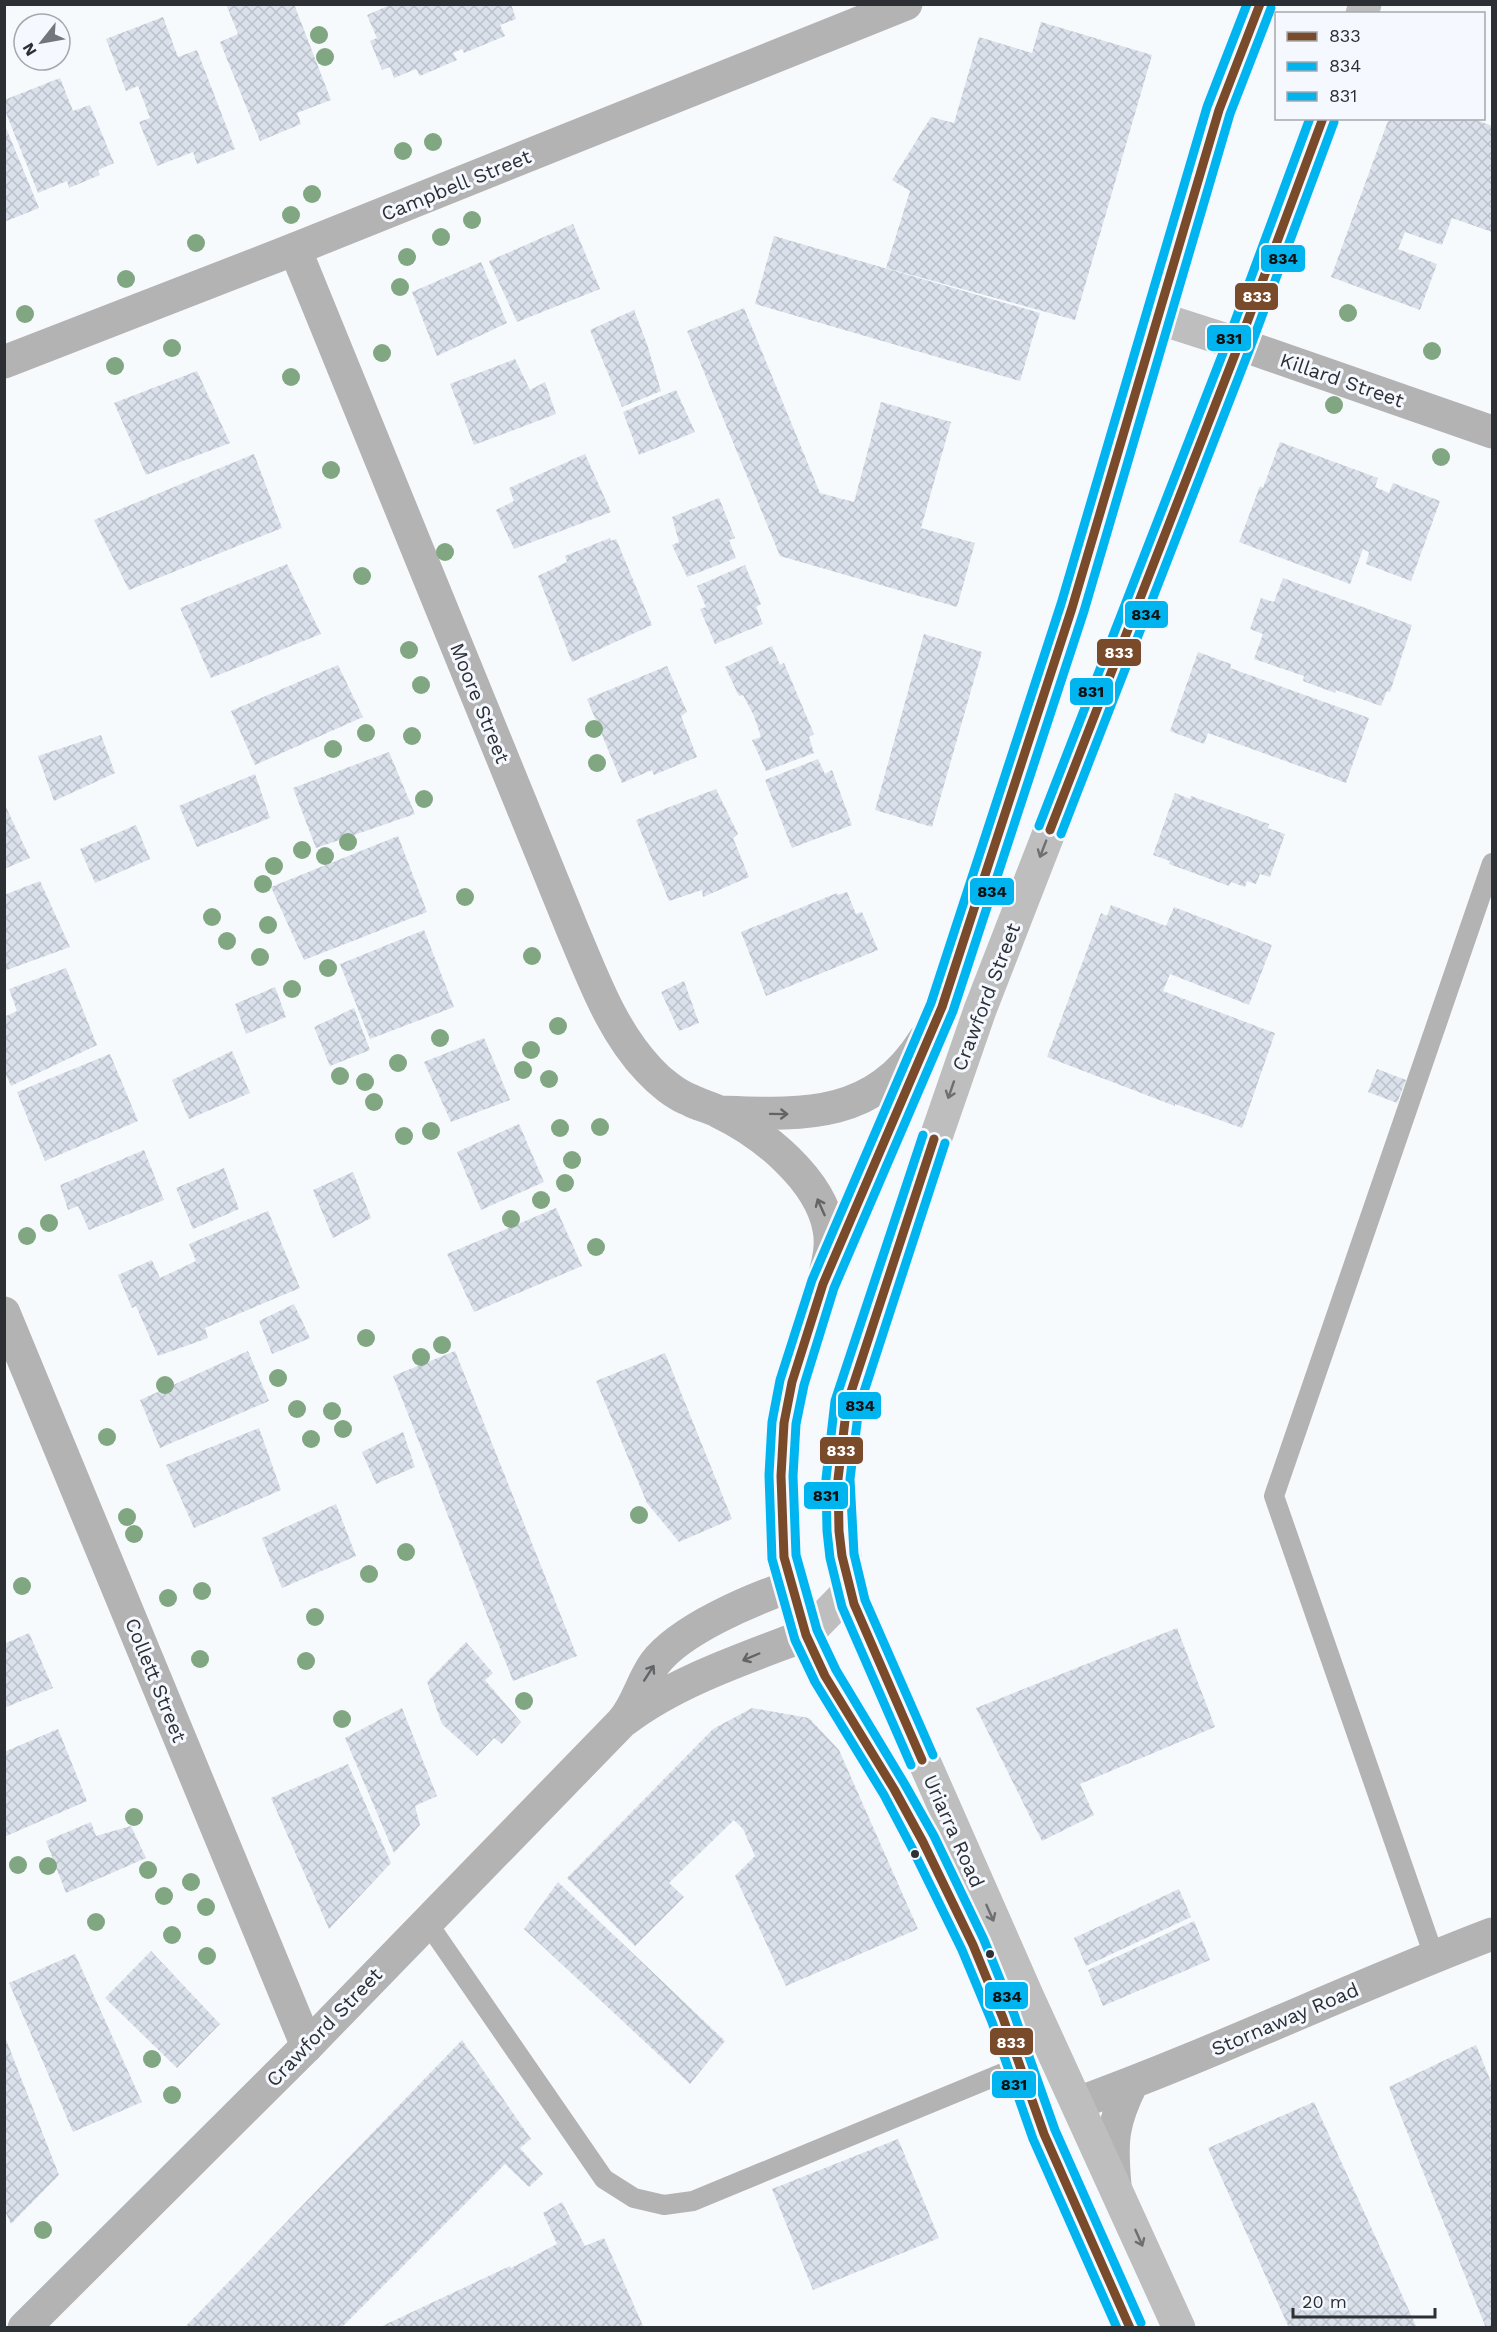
<svg xmlns="http://www.w3.org/2000/svg" width="1497" height="2332" font-family="'Work Sans',sans-serif">
	<style>
		.building { fill: url(#building-cross-hatch) }
		.lines { fill: none; stroke-linecap: round; stroke-linejoin: round }
		.service { stroke: #b4b3b3; stroke-width: 20 }
		.minor { stroke: #b4b3b3; stroke-width: 33 }
		.tertiary { stroke: #b4b3b3; stroke-width: 33 }
		.secondary { stroke: #bdbebd; stroke-width: 33 }
		.bus-1-casing { stroke: #f5f9ff; stroke-width: 14 }
		.bus-2-casing { stroke: #f5f9ff; stroke-width: 14 }
		.bus-3-casing { stroke: #f5f9ff; stroke-width: 14 }
		.bus-1 { stroke: #7a4b2a; stroke-width: 9 }
		.bus-2 { stroke: #00b5ef; stroke-width: 9 }
		.bus-3 { stroke: #00b5ef; stroke-width: 9 }
		.tree { fill: #81a682 }
		.oneway { stroke: #6d6f71 }
		.oneway2 { stroke: #626466 }
		.bus-dot { fill: #2c2f33; stroke: #f5f9ff; stroke-width: 2 }
		.labels { text-anchor: middle; stroke-width: 6; stroke-linejoin: round; paint-order: stroke }
		.street-label { font-size: 20px; fill: #2c2f33; stroke: #f5f9ff }
		.line-badge { stroke: #f5f9ff; stroke-width: 2 }
		.badge-label { font-size: 16px; text-anchor: middle; font-weight: bold; fill: #fff }
		.pale-badge-label { font-size: 16px; text-anchor: middle; font-weight: bold; fill: #111 }
	</style>
	<defs>
		<pattern id="building-cross-hatch" width="8" height="8" patternUnits="userSpaceOnUse" patternTransform="scale(1.5)"><rect width="8" height="8" fill="#dae1eb"/><path d="M0 0l8 8M0 8l8-8" fill="none" stroke="#bbc1ca"/></pattern>
	</defs>
	<rect width="100%" height="100%" fill="#f7fafd"/>
	<path class="building" d="M226,4h68l37,96 -34,13 4,11 -41,17 -40,-99 18,-8z
		M392,4h119l5,15 -16,6 5,11 -41,17 -2,-4 -9,4 4,7 -37,16 -4,-7 -22,9 -4,-11 -8,3 -12,-29 7,-3 -10,-23z
		M163,17l15,40 19,-7 38,99 -38,15 -4,-12 -36,14 -18,-44 11,-4 -12,-32 -12,5 -20,-52z
		M1041,22l111,33 -77,265 -189,-52 24,-77 -18,-11 39,-63 23,6 25,-86 53,16z
		M60,78l13,33 17,-6 24,58 -16,7 2,5 -31,13 -2,-7 -29,12 -34,-85v-8z
		M1389,118h83l20,8v106l-40,-14 -10,27 -37,-13 -7,17 39,15 -17,46 -89,-33z
		M4,123l35,85 -35,14z
		M573,224l27,65 -83,33 -28,-61z
		M774,236l266,77 -20,68 -265,-77z
		M481,262l26,61 -70,33 -25,-64z
		M744,308l76,185 34,9 27,-100 70,20 -30,106 54,15 -18,64 -177,-51 -93,-225z
		M634,310l13,34 14,47 -39,16 -32,-77z
		M515,359l15,31 15,-8 11,32 -82,31 -24,-61z
		M197,371l33,72 -84,32 -32,-72z
		M676,390l19,42 -56,23 -16,-43z
		M1280,442l98,36 -3,9 14,6 4,-10 47,18 -29,80 -45,-17 3,-12 -6,-3 -13,35 -111,-42 21,-56 3,2z
		M254,454l28,74 -153,62 -35,-70z
		M585,454l26,58 -97,37 -18,-39 18,-9 -5,-13z
		M719,498l16,40 -6,2 7,18 -49,19 -15,-32 7,-3 -7,-25z
		M610,538l1,3 5,-2 36,86 -80,37 -34,-86 29,-14 -2,-6z
		M287,564l34,70 -110,44 -31,-70z
		M745,565l16,39 -5,3 7,17 -48,20 -15,-35 6,-2 -9,-21z
		M1283,578l129,47 -22,67 -3,-1 -6,15 -45,-16 -1,3 -32,-12 1,-5 -50,-17 9,-25 -13,-5 11,-31 13,4z
		M924,634l58,18 -50,175 -57,-17z
		M772,646l8,19 4,-2 30,71 -5,3 5,16 -48,18 -14,-31 9,-3 -7,-21 -11,-21 -4,1 -14,-29z
		M1198,652l33,12 -1,4 139,50 -23,65 -138,-50 -4,11 -34,-13z
		M338,665l25,52 -108,48 -24,-54z
		M667,666l20,46 -6,4 16,41 -43,18 -2,-5 -30,13 -35,-84z
		M101,735l14,38 -61,28 -16,-45z
		M389,752l26,62 -99,34 -23,-60z
		M818,759l7,15 7,-4 20,55 -60,23 -27,-68z
		M255,774l15,44 -73,29 -18,-41z
		M716,789l22,45 -5,4 16,39 -46,20 -1,-7 -33,11 -33,-81z
		M1175,793l15,6 1,-3 78,28 -1,4 17,6 -15,43 -10,-3 -4,10 -9,-3 -2,6 -14,-5 -2,4 -60,-22 1,-3 -17,-6z
		M4,803l26,55 -26,11z
		M136,825l14,34 -55,24 -15,-34z
		M398,836l29,76 -123,48 -33,-73z
		M40,881l30,66 -66,24v-76z
		M847,892l9,22 6,-2 16,38 -112,46 -25,-64 96,-39 1,2z
		M1111,905l55,21 8,-19 98,38 -23,60 -79,-31 -7,17 112,42 -33,95 -67,-24v2l-128,-49 54,-144 6,3z
		M424,930l30,77 -84,32 -30,-75z
		M66,968l31,77 -86,41 -7,-16v-53l13,-6 -8,-22z
		M684,981l15,42 -20,8 -18,-39z
		M275,987l11,30 -40,17 -11,-30z
		M354,1008l16,42 -40,16 -16,-39z
		M484,1038l26,62 -59,22 -27,-60z
		M232,1051l18,42 -61,26 -17,-39z
		M110,1054l28,67 -93,40 -28,-69z
		M1377,1069l29,11 -9,23 -29,-11z
		M519,1124l25,58 -63,28 -24,-58z
		M144,1150l20,50 -75,30 -11,-24 -10,4 -8,-25z
		M224,1168l15,41 -46,20 -17,-41z
		M353,1172l18,46 -38,20 -20,-48z
		M556,1208l26,58 -108,46 -27,-58z
		M268,1211l32,77 -95,40 3,10 -50,18 -22,-50 -4,2 -14,-33 34,-15 8,18 36,-17 -7,-17z
		M294,1304l16,34 -38,16 -13,-33z
		M248,1351l21,50 -109,47 -20,-48z
		M455,1351l122,305 -64,25 -120,-305z
		M665,1353l67,166 -53,23 -32,-39 -51,-122z
		M259,1428l22,62 -87,38 -28,-63z
		M403,1432l12,35 -39,17 -14,-32z
		M336,1504l20,52 -74,32 -20,-50z
		M1177,1628l38,99 -135,57 14,31 -52,26 -66,-133z
		M29,1633l24,55 -49,20v-64z
		M466,1642l27,31 -8,7 36,42 -19,22 -8,-6 -17,18 -35,-32 -15,-42z
		M402,1708l35,88 -22,10 5,19 -26,28 -49,-115z
		M752,1708l57,10 30,32 79,179 -132,57 -51,-110 20,-20 -12,-27 -9,-9 -65,63 15,14 -49,49 -68,-68 146,-149z
		M58,1729l29,72 -83,36v-85z
		M348,1764l43,99 -62,66 -58,-131z
		M91,1822l5,14 35,-10 15,32 -80,35 -20,-52z
		M558,1882l167,159 -35,43 -166,-155z
		M1179,1889l12,28 -105,49 -12,-28z
		M1194,1921l16,39 -107,46 -15,-36z
		M151,1951l69,73 -43,44 -72,-70z
		M75,1954l67,148 -69,30 -64,-149z
		M5,2037l54,138 -48,49 -7,-15z
		M462,2040l69,99 -11,9 23,26 -14,13 -24,-23 -164,164h-157z
		M1476,2045l16,39v244h-6l-97,-241z
		M1314,2102l103,226h-128l-81,-180z
		M898,2139l41,99 -126,52 -41,-101z
		M562,2202l23,44 19,-8 40,90h-266l132,-62 1,2 46,-24 -14,-31z"/>
	<g class="lines">
		<path class="service" d="M427,1922l177,257 30,19 30,7 29,-4 327,-135
			M1434,1956l-160,-460 218,-633"/>
		<path class="minor" d="M295,249l278,682c21,49 39,100 76,139 10,11 27,25 41,30 9,5 20,7 29,12 44,21 101,67 110,117 3,15 0,29 -4,45
			M1239,344l253,88
			M722,1112c82,3 152,7 202,-72
			M4,1313l303,733"/>
		<path class="tertiary" d="M4,362l291,-113 611,-245
			M625,1720c51,-39 121,-62 181,-85
			M1078,2103c140,-51 275,-116 414,-169
			M1115,2185c-4,-44 -3,-62 17,-102
			M24,2328l283,-282 314,-323c16,-17 20,-41 34,-60 26,-34 96,-63 136,-77"/>
		<path class="secondary" d="M1362,14l3,-10
			M1158,318l81,26
			M806,1635l45,-46
			M1130,2328l-86,-194 -41,-116 -30,-73 -50,-103 -29,-53 -69,-113 -19,-41 -8,-23 -14,-55 -2,-20 -1,-61 3,-53 8,-41 31,-98 119,-277 130,-399 147,-498 41,-106
			M1179,2328l-152,-333 -173,-393c-16,-65 -20,-131 -7,-198l34,-108 99,-286 259,-666 84,-226"/>
		<g class="bus-1-casing">
			<path id="bus-1" d="M1050,830l189,-486 84,-226
				M922,1760l-68,-156 -12,-48 -3,-25 -1,-52 9,-75 87,-265
				M1130,2328l-86,-194 -41,-116 -30,-73 -50,-103 -29,-53 -69,-113 -19,-41 -22,-78 -3,-81 3,-53 8,-41 31,-98 119,-277 130,-399 147,-498 41,-106"/>
		</g>
		<g class="bus-2-casing">
			<path id="bus-2" d="M1061,834l189,-486 84,-226
				M933,1755l-68,-155 -11,-46 -4,-75 9,-72 86,-264
				M1141,2323l-86,-193 -41,-116 -30,-74 -50,-104 -30,-53 -68,-113 -19,-40 -21,-75 -3,-79 3,-52 8,-39 30,-97 119,-277 131,-400 146,-497 41,-106"/>
		</g>
		<g class="bus-3-casing">
			<path id="bus-3" d="M1039,826l189,-486 82,-222
				M911,1765l-69,-158 -12,-49 -3,-27 -1,-52 9,-78 88,-266
				M1117,2328l-84,-189 -41,-117 -30,-72 -50,-102 -28,-53 -69,-113 -20,-42 -23,-81 -3,-84 3,-53 8,-42 32,-100 119,-277 130,-399 146,-497 40,-103"/>
		</g>
		<use href="#bus-1" class="bus-1"/>
		<use href="#bus-2" class="bus-2"/>
		<use href="#bus-3" class="bus-3"/>
	</g>
	<g class="tree">
		<circle cx="319" cy="35" r="9"/>
		<circle cx="325" cy="57" r="9"/>
		<circle cx="433" cy="142" r="9"/>
		<circle cx="403" cy="151" r="9"/>
		<circle cx="312" cy="194" r="9"/>
		<circle cx="291" cy="215" r="9"/>
		<circle cx="472" cy="220" r="9"/>
		<circle cx="441" cy="237" r="9"/>
		<circle cx="196" cy="243" r="9"/>
		<circle cx="407" cy="257" r="9"/>
		<circle cx="126" cy="279" r="9"/>
		<circle cx="400" cy="287" r="9"/>
		<circle cx="1348" cy="313" r="9"/>
		<circle cx="25" cy="314" r="9"/>
		<circle cx="172" cy="348" r="9"/>
		<circle cx="1432" cy="351" r="9"/>
		<circle cx="382" cy="353" r="9"/>
		<circle cx="115" cy="366" r="9"/>
		<circle cx="291" cy="377" r="9"/>
		<circle cx="1334" cy="405" r="9"/>
		<circle cx="1441" cy="457" r="9"/>
		<circle cx="331" cy="470" r="9"/>
		<circle cx="445" cy="552" r="9"/>
		<circle cx="362" cy="576" r="9"/>
		<circle cx="409" cy="650" r="9"/>
		<circle cx="421" cy="685" r="9"/>
		<circle cx="594" cy="729" r="9"/>
		<circle cx="366" cy="733" r="9"/>
		<circle cx="412" cy="736" r="9"/>
		<circle cx="333" cy="749" r="9"/>
		<circle cx="597" cy="763" r="9"/>
		<circle cx="424" cy="799" r="9"/>
		<circle cx="348" cy="842" r="9"/>
		<circle cx="302" cy="850" r="9"/>
		<circle cx="325" cy="856" r="9"/>
		<circle cx="274" cy="866" r="9"/>
		<circle cx="263" cy="884" r="9"/>
		<circle cx="465" cy="897" r="9"/>
		<circle cx="212" cy="917" r="9"/>
		<circle cx="268" cy="925" r="9"/>
		<circle cx="227" cy="941" r="9"/>
		<circle cx="532" cy="956" r="9"/>
		<circle cx="260" cy="957" r="9"/>
		<circle cx="328" cy="968" r="9"/>
		<circle cx="292" cy="989" r="9"/>
		<circle cx="558" cy="1026" r="9"/>
		<circle cx="440" cy="1038" r="9"/>
		<circle cx="531" cy="1050" r="9"/>
		<circle cx="398" cy="1063" r="9"/>
		<circle cx="523" cy="1070" r="9"/>
		<circle cx="340" cy="1076" r="9"/>
		<circle cx="549" cy="1079" r="9"/>
		<circle cx="365" cy="1082" r="9"/>
		<circle cx="374" cy="1102" r="9"/>
		<circle cx="600" cy="1127" r="9"/>
		<circle cx="560" cy="1128" r="9"/>
		<circle cx="431" cy="1131" r="9"/>
		<circle cx="404" cy="1136" r="9"/>
		<circle cx="572" cy="1160" r="9"/>
		<circle cx="565" cy="1183" r="9"/>
		<circle cx="541" cy="1200" r="9"/>
		<circle cx="511" cy="1219" r="9"/>
		<circle cx="49" cy="1223" r="9"/>
		<circle cx="27" cy="1236" r="9"/>
		<circle cx="596" cy="1247" r="9"/>
		<circle cx="366" cy="1338" r="9"/>
		<circle cx="442" cy="1345" r="9"/>
		<circle cx="421" cy="1357" r="9"/>
		<circle cx="278" cy="1378" r="9"/>
		<circle cx="165" cy="1385" r="9"/>
		<circle cx="297" cy="1409" r="9"/>
		<circle cx="332" cy="1411" r="9"/>
		<circle cx="343" cy="1429" r="9"/>
		<circle cx="107" cy="1437" r="9"/>
		<circle cx="311" cy="1439" r="9"/>
		<circle cx="639" cy="1515" r="9"/>
		<circle cx="127" cy="1517" r="9"/>
		<circle cx="134" cy="1534" r="9"/>
		<circle cx="406" cy="1552" r="9"/>
		<circle cx="369" cy="1574" r="9"/>
		<circle cx="22" cy="1586" r="9"/>
		<circle cx="202" cy="1591" r="9"/>
		<circle cx="168" cy="1598" r="9"/>
		<circle cx="315" cy="1617" r="9"/>
		<circle cx="200" cy="1659" r="9"/>
		<circle cx="306" cy="1661" r="9"/>
		<circle cx="524" cy="1701" r="9"/>
		<circle cx="342" cy="1719" r="9"/>
		<circle cx="134" cy="1817" r="9"/>
		<circle cx="18" cy="1865" r="9"/>
		<circle cx="48" cy="1866" r="9"/>
		<circle cx="148" cy="1870" r="9"/>
		<circle cx="191" cy="1882" r="9"/>
		<circle cx="164" cy="1896" r="9"/>
		<circle cx="206" cy="1907" r="9"/>
		<circle cx="96" cy="1922" r="9"/>
		<circle cx="172" cy="1935" r="9"/>
		<circle cx="207" cy="1956" r="9"/>
		<circle cx="152" cy="2059" r="9"/>
		<circle cx="172" cy="2095" r="9"/>
		<circle cx="43" cy="2230" r="9"/>
	</g>
	<defs><path id="oneway-shaft" d="M-6 0H5M1.5-3L5.5 0L1.5 3" fill="none" stroke-width="1.6" stroke-linecap="round" stroke-linejoin="round" transform="scale(1.5)"/></defs>
	<g class="oneway">
		<use href="#oneway-shaft" transform="translate(1043 849) rotate(111)"/>
		<use href="#oneway-shaft" transform="translate(951 1090) rotate(109)"/>
		<use href="#oneway-shaft" transform="translate(990 1913) rotate(66)"/>
		<use href="#oneway-shaft" transform="translate(1139 2238) rotate(66)"/>
	</g>
	<g class="oneway2">
		<use href="#oneway-shaft" transform="translate(779 1114) rotate(1)"/>
		<use href="#oneway-shaft" transform="translate(821 1207) rotate(-114)"/>
		<use href="#oneway-shaft" transform="translate(751 1657) rotate(157)"/>
		<use href="#oneway-shaft" transform="translate(649 1673) rotate(-57)"/>
	</g>
	<g class="bus-dot">
		<circle cx="915" cy="1854" r="5"/>
		<circle cx="990" cy="1954" r="5"/>
	</g>
	<g class="labels">
		<g class="street-label">
			<text transform="translate(456 185) rotate(-22)" y="7">Campbell Street</text>
			<text transform="translate(1342 380) rotate(19)" y="7">Killard Street</text>
			<text transform="translate(480 703) rotate(68)" y="7">Moore Street</text>
			<text transform="translate(986 997) rotate(-69)" y="7">Crawford Street</text>
			<text transform="translate(156 1680) rotate(68)" y="7">Collett Street</text>
			<text transform="translate(954 1831) rotate(66)" y="7">Uriarra Road</text>
			<text transform="translate(1285 2019) rotate(-23)" y="7">Stornaway Road</text>
			<text transform="translate(324 2027) rotate(-46)" y="7">Crawford Street</text>
		</g>
	</g>
	<g class="line-badge">
		<rect x="1260" y="244" width="46" height="29" rx="6" fill="#00b5ef"/>
		<rect x="1234" y="282" width="45" height="29" rx="6" fill="#7a4b2a"/>
		<rect x="1206" y="324" width="46" height="28" rx="6" fill="#00b5ef"/>
		<rect x="1124" y="600" width="45" height="29" rx="6" fill="#00b5ef"/>
		<rect x="1096" y="638" width="46" height="29" rx="6" fill="#7a4b2a"/>
		<rect x="1069" y="677" width="45" height="29" rx="6" fill="#00b5ef"/>
		<rect x="969" y="877" width="46" height="29" rx="6" fill="#00b5ef"/>
		<rect x="837" y="1391" width="45" height="29" rx="6" fill="#00b5ef"/>
		<rect x="819" y="1436" width="45" height="29" rx="6" fill="#7a4b2a"/>
		<rect x="803" y="1481" width="46" height="29" rx="6" fill="#00b5ef"/>
		<rect x="984" y="1981" width="45" height="29" rx="6" fill="#00b5ef"/>
		<rect x="989" y="2027" width="45" height="29" rx="6" fill="#7a4b2a"/>
		<rect x="991" y="2070" width="46" height="29" rx="6" fill="#00b5ef"/>
	</g>
	<g class="badge-label">
		<text x="1257" y="302">833</text>
		<text x="1119" y="658">833</text>
		<text x="841" y="1456">833</text>
		<text x="1011" y="2048">833</text>
	</g>
	<g class="pale-badge-label">
		<text x="1283" y="264">834</text>
		<text x="1229" y="344">831</text>
		<text x="1146" y="620">834</text>
		<text x="1091" y="697">831</text>
		<text x="992" y="897">834</text>
		<text x="860" y="1411">834</text>
		<text x="826" y="1501">831</text>
		<text x="1007" y="2002">834</text>
		<text x="1014" y="2090">831</text>
	</g>
	<rect width="1497" height="2332" fill="none" stroke="#2c2f33" stroke-width="12"/>
	<rect x="1275" y="12" width="210" height="108" fill="#f5f9ff" stroke="#a5a8ad" stroke-width="1.5"/>
	<rect x="1287" y="32" width="30" height="9" fill="#7a4b2a" stroke="#a5a8ad" stroke-width="1.5"/>
	<text x="1329" y="42" font-size="18" fill="#2c2f33">833</text>
	<rect x="1287" y="62" width="30" height="9" fill="#00b5ef" stroke="#a5a8ad" stroke-width="1.5"/>
	<text x="1329" y="72" font-size="18" fill="#2c2f33">834</text>
	<rect x="1287" y="92" width="30" height="9" fill="#00b5ef" stroke="#a5a8ad" stroke-width="1.5"/>
	<text x="1329" y="102" font-size="18" fill="#2c2f33">831</text>
	<g transform="translate(42 42) rotate(239)"><circle r="28" fill="#f5f9ff" stroke="#a5a8ad" stroke-width="1.5"/>
	<path d="M0-4.5L10 22L0 15L-10 22Z" fill="#73767a"/>
	<text y="-9" font-size="16" font-weight="bold" text-anchor="middle" fill="#2c2f33">N</text>
	</g>
	<path d="M1293 2308v9h142v-9" fill="none" stroke="#2c2f33" stroke-width="3"/>
	<text x="1302" y="2308" font-size="18" fill="#2c2f33" stroke="#f5f9ff" stroke-width="4.5" paint-order="stroke">20 m</text>
</svg>
